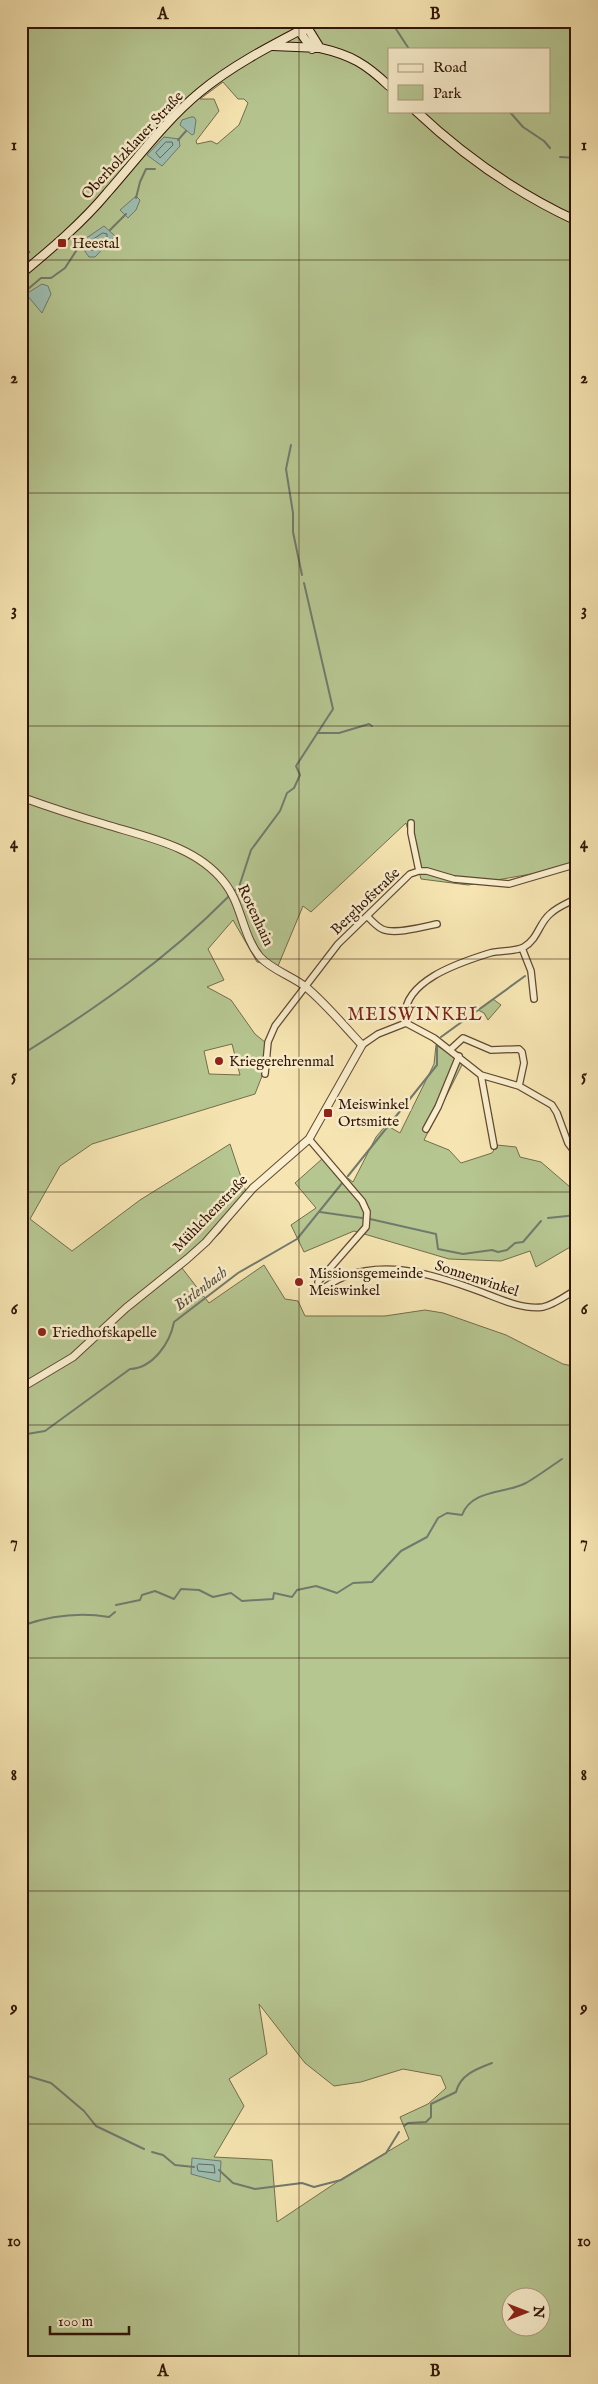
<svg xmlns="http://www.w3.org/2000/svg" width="598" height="2384" font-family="'IM FELL English',serif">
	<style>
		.green { fill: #b6c691; stroke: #736d4c; fill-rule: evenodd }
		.water { fill: #9dbeb1; stroke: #717a6d }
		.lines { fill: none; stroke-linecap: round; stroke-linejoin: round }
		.shore { stroke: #66695c; stroke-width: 1 }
		.stream { stroke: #717a6d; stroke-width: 2 }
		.minor-casing { stroke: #624831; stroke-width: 8 }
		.tertiary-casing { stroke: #624831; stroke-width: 9 }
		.secondary-casing { stroke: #301406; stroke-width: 10 }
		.minor { stroke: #f9eecd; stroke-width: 5.5 }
		.tertiary { stroke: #f9eecd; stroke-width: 7 }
		.secondary { stroke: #f9eecd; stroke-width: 8 }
		.grid { fill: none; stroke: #301406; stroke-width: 1; stroke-opacity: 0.55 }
		.poi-dot { fill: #8f2418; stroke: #f9eecd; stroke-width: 2 }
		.labels { text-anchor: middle; stroke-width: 5; stroke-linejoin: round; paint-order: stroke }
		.street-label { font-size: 15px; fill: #301406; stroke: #f9eecd }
		.poi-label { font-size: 15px; fill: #301406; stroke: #f9eecd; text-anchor: start }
		.water-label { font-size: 16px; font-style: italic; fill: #565042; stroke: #f9eecd }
		.quarter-label { font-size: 18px; letter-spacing: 1px; fill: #7a1f14; stroke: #f9eecd }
		.neatline { fill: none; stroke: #301406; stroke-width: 2 }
		.grid-label { font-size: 16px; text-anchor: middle; font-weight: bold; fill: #301406 }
	</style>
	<rect width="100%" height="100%" fill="#f6e5b2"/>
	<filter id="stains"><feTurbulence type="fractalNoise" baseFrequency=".004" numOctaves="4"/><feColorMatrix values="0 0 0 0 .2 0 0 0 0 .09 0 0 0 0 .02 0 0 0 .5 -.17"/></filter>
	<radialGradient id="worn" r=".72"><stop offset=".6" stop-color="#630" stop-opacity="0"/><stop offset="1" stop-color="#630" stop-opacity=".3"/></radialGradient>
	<path class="green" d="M21,21h556v845l-109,19 -47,-6 -15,-56 -95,89 -8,-6 -25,60 -21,-4 -24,-42 -25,29 16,31 -17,7 24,13 24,34 11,9 -4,33 -7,18 -163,50 -32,22 -30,53 42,32 68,-51 90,-56 18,54 -28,35 -38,35 27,35 55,-38 21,34 13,2 7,15h80l40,-6 18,3 63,22 57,29 14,3v996h-556v-1882h2l-2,-218 9,-11 -9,-9zM389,49h160v62h-160zM223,82l15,17h6l4,4 -9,22 -22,19 -6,-3 -14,3 -1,-3 23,-30 -5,-12h-14zM232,1044l8,31 -31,-1 -5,-23zM259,2004l46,59 29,23 27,-4 42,-13 38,7 5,12 -18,16 -28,13 9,22 -66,39 -66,44 -5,-62 -58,-3 30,-51 -15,-27 38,-25zM510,2296h30v30h-30z
		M493,999l8,6 -13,15 -4,-7 -6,-3z
		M436,1045l27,18 -39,77 25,10 12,13 31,-10 5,-8 19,2 4,10 21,5 36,31v58l-5,-5 -36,21 -6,-16 -29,10 -52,-2 -95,-28 -50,21 -13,-27 25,-17 -21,-25 27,-24 31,23 23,-45 10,-12 14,8 34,-69z"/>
	<path class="water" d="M191,117h3l2,3 -2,14 -2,1 -12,-10 2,-5z
		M164,137l15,2 1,7 -18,20 -15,-11z
		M136,196l4,4 -4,10 -8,8 -8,-8z
		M104,226l11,10 -20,21h-6l-10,-14z
		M42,284l6,2 3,8 -9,19 -16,-19z
		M192,2158l29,3 -1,21 -29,-8z"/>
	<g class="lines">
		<path class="shore" d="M166,142h6l1,3 -13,13 -4,-5z
			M103,233l4,1v3l-13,13h-3l-3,-7z
			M199,2164l15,1 1,8 -17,-2 -1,-5z"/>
		<path class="stream" d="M396,29l13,20
			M509,111l14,16 21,14 6,7
			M178,140l8,-9
			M560,157l17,1
			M136,198l4,-16 6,-13h9
			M110,230l16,-16
			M21,295l20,-17h10l14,-10 13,-20 4,-2
			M291,445l-5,24 7,44v19l9,43
			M317,733h22l30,-9 3,2
			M235,890l4,-3 12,-37 29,-39 7,-18 7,-5 6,-13 -4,-9 37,-57 -29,-126
			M441,1037l84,-61
			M21,1055c74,-46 146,-96 207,-158
			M348,1176l89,-111v-19
			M320,1212l42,6
			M548,1218l29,-3
			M370,1219l66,15 2,15 25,5 29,-4 6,2 9,-2 8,-7 8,-1 18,-21
			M21,1435l24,-4 85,-62c23,-1 40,-26 44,-47l64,-49 59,-34 46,-57
			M116,1605l24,-5 2,-5 13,-4 19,8 7,-10 18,1 14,7 18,-4 11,8 31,-2 1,-6 18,4 5,-7 19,-4 21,7 16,-10 19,-1 29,-31 26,-14 11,-19 9,-5 15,2c10,-26 43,-21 64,-32 12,-7 24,-16 36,-24
			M21,1622l3,3c29,-10 55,-13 85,-8l6,-5
			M21,2074l30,9 33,28 12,15 48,23
			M404,2126l4,-3 18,-1 5,-5v-13l25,-12c4,-17 20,-23 36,-29
			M152,2152l11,3 12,10 19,2
			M219,2170l14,13 22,6 47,-6 12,4 27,-7 45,-27 13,-21"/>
		<g class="minor-casing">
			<path id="minor" d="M411,823v10l8,38
				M367,916c4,4 9,10 15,13 12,6 41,-2 55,-5
				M522,948l9,23 3,28
				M406,1023c-9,-41 55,-61 84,-70 11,-3 25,-1 34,-6 14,-8 15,-24 26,-33 7,-7 18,-11 27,-16
				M362,1045l16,-11 28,-11 28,15 47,37 38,11 33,19 5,8 11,30 9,12
				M451,1049l12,-11 28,12 28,-1 3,3 2,11 -5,23
				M265,1074l3,-32 7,-16 63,-82 72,-70 9,-3h8l27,8 55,5 68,-20
				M481,1075l13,71
				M426,1129l12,-22 21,-51
				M309,1139l53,62 5,11 -1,15 -48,55v5l6,1c48,-35 110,-14 160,5 18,7 40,17 59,14 11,-2 24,-12 34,-18"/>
		</g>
		<g class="tertiary-casing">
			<path id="tertiary" d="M21,797c28,10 55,19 83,27 42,13 92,22 120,58 18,22 18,53 36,75 13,14 33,19 47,31 20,17 37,38 55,57l-53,94 -56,49 -47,54 -19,17 -61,49 -53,49 -52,31"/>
		</g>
		<g class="secondary-casing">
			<path id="secondary" d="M307,27l13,21c31,7 46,16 69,38
				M303,29l-1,6 10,14
				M273,46l47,2
				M416,111c49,46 100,82 161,110
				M21,274c30,-25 61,-51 86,-81 30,-34 58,-72 93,-101 35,-29 78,-50 118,-71"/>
		</g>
		<use href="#minor" class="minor"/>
		<use href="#tertiary" class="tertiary"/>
		<use href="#secondary" class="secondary"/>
	</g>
	<path class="grid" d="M299,21v2342M21,260h556M21,493h556M21,726h556M21,959h556M21,1192h556M21,1425h556M21,1658h556M21,1891h556M21,2124h556"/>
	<g class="poi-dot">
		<rect x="57" y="238" width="10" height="10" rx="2.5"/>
		<circle cx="219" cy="1061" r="5"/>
		<rect x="323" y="1108" width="10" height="10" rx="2.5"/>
		<circle cx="299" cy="1282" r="5"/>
		<circle cx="42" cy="1332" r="5"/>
	</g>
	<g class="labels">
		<g class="street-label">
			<text transform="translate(132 145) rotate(-47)" y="5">Oberholzklauer Straße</text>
			<text transform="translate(365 901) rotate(-44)" y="5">Berghofstraße</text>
			<text transform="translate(256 915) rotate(65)" y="5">Rotenhain</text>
			<text transform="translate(210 1213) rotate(-46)" y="5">Mühlchenstraße</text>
			<text transform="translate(477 1278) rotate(18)" y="5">Sonnenwinkel</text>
		</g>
		<g class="poi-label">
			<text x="72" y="248">Heestal</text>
			<text x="229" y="1066">Kriegerehrenmal</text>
			<text x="338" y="1109">Meiswinkel<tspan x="338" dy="17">Ortsmitte</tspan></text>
			<text x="309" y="1278">Missionsgemeinde<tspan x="309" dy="17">Meiswinkel</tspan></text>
			<text x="52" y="1337">Friedhofskapelle</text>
		</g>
		<g class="water-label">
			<text transform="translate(200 1288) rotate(-37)" y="6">Birlenbach</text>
		</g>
		<g class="quarter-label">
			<text x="415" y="1020">MEISWINKEL</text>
		</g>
	</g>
	<rect width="598" height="2384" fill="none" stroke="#f6e5b2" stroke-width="55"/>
	<rect x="388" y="48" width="162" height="65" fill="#f9eecd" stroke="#a9977d"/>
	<rect x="398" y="64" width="25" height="8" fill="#f9eecd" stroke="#a9977d"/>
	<text x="433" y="72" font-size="15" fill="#301406">Road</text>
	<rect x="398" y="85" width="25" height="15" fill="#b6c691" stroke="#a9977d"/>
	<text x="433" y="98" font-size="15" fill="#301406">Park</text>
	<g transform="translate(526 2312) rotate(90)"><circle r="24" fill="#f9eecd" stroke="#a9977d"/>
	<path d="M0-4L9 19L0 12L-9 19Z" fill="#8f2418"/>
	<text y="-8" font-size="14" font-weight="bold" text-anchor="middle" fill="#301406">N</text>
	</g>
	<path d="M50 2326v8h79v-8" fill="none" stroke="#301406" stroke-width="2.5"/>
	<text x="58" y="2326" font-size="15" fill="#301406" stroke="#f9eecd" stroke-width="4" paint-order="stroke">100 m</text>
	<rect x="28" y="28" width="542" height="2328" class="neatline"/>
	<g class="grid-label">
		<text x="163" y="19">A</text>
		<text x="435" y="19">B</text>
		<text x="14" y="150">1</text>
		<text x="584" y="150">1</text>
		<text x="14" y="383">2</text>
		<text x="584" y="383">2</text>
		<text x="14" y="615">3</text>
		<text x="584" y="615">3</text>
		<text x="14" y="848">4</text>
		<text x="584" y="848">4</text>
		<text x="14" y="1081">5</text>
		<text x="584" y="1081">5</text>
		<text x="14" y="1314">6</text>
		<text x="584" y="1314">6</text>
		<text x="14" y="1547">7</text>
		<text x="584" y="1547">7</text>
		<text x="14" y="1780">8</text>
		<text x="584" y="1780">8</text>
		<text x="14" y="2013">9</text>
		<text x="584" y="2013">9</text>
		<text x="14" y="2246">10</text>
		<text x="584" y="2246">10</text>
		<text x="163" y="2376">A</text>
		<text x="435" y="2376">B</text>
	</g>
	<rect width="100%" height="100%" filter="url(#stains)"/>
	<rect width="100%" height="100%" fill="url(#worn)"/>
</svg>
